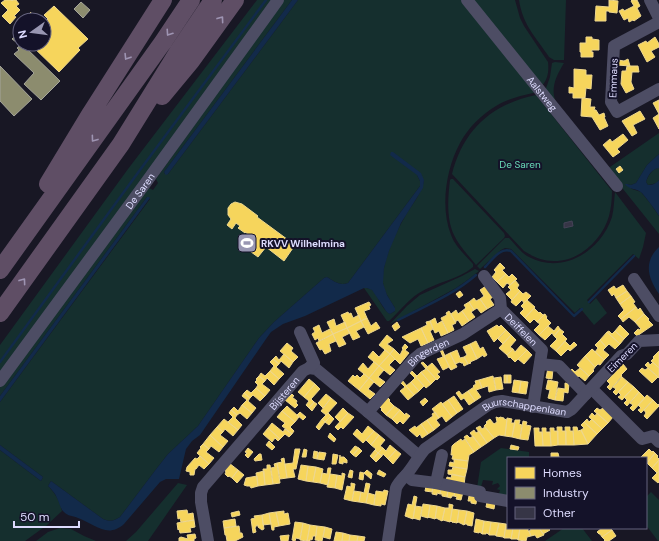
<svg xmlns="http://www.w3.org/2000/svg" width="659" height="541" font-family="'DM Sans',sans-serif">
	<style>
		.green { fill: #152f2e }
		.water { fill: #122a4a }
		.homes { fill: #f6d55c; stroke: #eed78d }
		.industry { fill: #8c8c6e; stroke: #a4a499 }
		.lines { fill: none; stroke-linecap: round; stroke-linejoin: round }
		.stream { stroke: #122a4a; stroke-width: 2.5 }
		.building { fill: #363546; stroke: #454257 }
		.minor { stroke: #4d4d64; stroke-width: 12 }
		.highway { stroke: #5f4e65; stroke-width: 18 }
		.oneway { stroke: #9e94b2 }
		.labels { text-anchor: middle; stroke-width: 4; stroke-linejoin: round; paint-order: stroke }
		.street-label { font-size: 10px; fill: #dddbfe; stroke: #141229 }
		.park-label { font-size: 10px; fill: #69dcb8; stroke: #141229 }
		.poi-label { font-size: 10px; font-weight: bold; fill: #dddbfe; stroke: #141229; text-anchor: start }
	</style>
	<rect width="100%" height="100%" fill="#181724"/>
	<path class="green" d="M257,0h18l-275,375v-30l128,-176z
		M283,0h9l-128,172 1,2h3l130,-174h167l71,92 -3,1c-13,3 -26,6 -37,13 -15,9 -28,22 -36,37 -14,26 -20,64 -9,92 4,11 14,20 22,29v3c-15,13 -37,15 -54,26 -11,7 -20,19 -30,28h-2l-23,-33c3,0 4,0 7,1 7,5 9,19 19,25l5,-3v-3c-4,-7 -11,-16 -12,-25 -2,-21 14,-53 24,-70 7,-11 15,-21 17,-33l-34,-24 27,19 3,6v5l-72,97c-9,3 -14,-2 -21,-6l-3,1 -50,44 -15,16 -61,88 -30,28 -11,14 -37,49c-6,4 -10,5 -17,2l-52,-38 -3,5c7,7 12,15 14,25l-15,14 -22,16h-25v-91l41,31 2,-4 -43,-32v-43l150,-203 -1,-2h-2l-147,199v-9l149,-199 4,2 5,-7 -2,-4z
		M471,0h44l5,18 4,8 24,36c1,9 0,18 -7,25z
		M519,0h47l-2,60h-10l-5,-3c-13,-20 -26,-31 -30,-57z
		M555,62l9,1c-6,10 -12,21 -10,33 1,5 4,11 6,15l-15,-20 5,-14 2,-14z
		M536,95l76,96c0,9 -1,17 -3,25 -7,24 -30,46 -56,45 -11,0 -21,-5 -29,-10l-72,-77c11,-44 40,-70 84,-79z
		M659,133v21l-12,11 -11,18 -5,2 -4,-1 5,5 9,3 9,11 9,13v18l-52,-65z
		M657,168h2v12l-2,3 -9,2 -2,-3c2,-6 5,-11 11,-14z
		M451,179h2l51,54 1,3 -1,2 -28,27c-7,-9 -17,-19 -22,-30 -8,-17 -6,-38 -4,-55z
		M615,192l31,41 -3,14 -4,12 -6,-5 -46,46 3,4 6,-6 11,15 -13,12 -14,-17 -5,5 -64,-64 -6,-1 -4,2 -21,19 -3,-3 28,-28h4c6,6 12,15 20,19 34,18 72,-6 83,-40 2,-8 2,-17 3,-25z
		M475,269l4,2 -10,8 -13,9 -66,36 17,-18 13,-11 42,-19z
		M501,448l28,4v6h-21v41l-10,-2 2,-7 -4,-1h1l3,-3 -2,-3 -6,2 1,-4 -10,-1 -2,7 -4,1 4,-26z
		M178,483l9,2 -39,56h-22l10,-9z
		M651,492l8,8v41h-1l-12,-16v-28z
		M60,528l11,1 13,7 12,5h-60l12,-9z
		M564,528h18l10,13h-47z"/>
	<path class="water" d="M292,0h6l-130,174 -2,1 -1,-1 -1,-2z
		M391,152h2l28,21 3,7 -1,8 -22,35 -12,28 -5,17 -1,15 4,12 8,13v3l-5,3 -2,-1 -2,-2 -14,-21 -5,-2h-3l-59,28 -22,8 -12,8 -5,7 -66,96 -8,6 -6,8 -7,30h-13l-6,3 -36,42c-17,15 -29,0 -46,-6 -4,-2 -11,-2 -14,-6 -3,-2 -5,-10 -7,-14 -2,-5 -5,-8 -9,-12l3,-5 52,38c7,3 11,2 17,-2l37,-49 11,-14 30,-28 61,-88 15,-16 50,-44 3,-1c7,4 12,9 21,6l72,-97v-5l-3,-6 -27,-20z
		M659,154v14c-7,1 -11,7 -13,14l2,3c4,0 8,-1 11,-5v36c-5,-8 -11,-16 -17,-23 -5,-5 -13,-3 -17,-9h2l4,1 5,-2 11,-18z
		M147,197h2l1,1 -150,204v-6z
		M659,247v47c-11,-16 -16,-32 0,-47z
		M0,445l43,32 -2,4 -41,-31z"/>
	<path class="homes" d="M5,0h6l1,1 1,-1h3l3,4 -3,2 4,4 -6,6 2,1 -6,7 -8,-8 6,-6 -7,-7z
		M609,0l9,1 -1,12 -8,-1v-1h-3v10h-11l1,-15 13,1z
		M632,0h5l3,6 -3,2 4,8 -7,5 -1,-1 -4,2 -1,-4 -4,2 -5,-9 4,-2 1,2 10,-5 -3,-5z
		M54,6l34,33 -10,9 2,2 -21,22 -29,-28h14v-21l4,-4 -4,-4z
		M31,12l-1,2 10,6h-17z
		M20,23v11l-5,-5z
		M586,37h6v2l7,1v10h-7l-1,2h2v5h-12v-5h-1v-9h6z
		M655,37l4,7v3l-8,4 4,6 -8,5 -9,-17 8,-4 1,2z
		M628,59l2,7 -13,-1 1,-5 6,1z
		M627,66h11l1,6h-7l-1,10 3,7 -8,4 -5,-9 1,-13h4z
		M574,69l12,1v5h6l-1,14 -5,-1 -1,10h-12v-5h-4v-6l5,1z
		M582,98l9,1 -1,8h5l-1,3h2l3,5 5,-2 1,4h-1l4,9 -8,4 -8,-13 -11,-1z
		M659,100v29l-6,-11 6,-4 -6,-11z
		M640,111l5,8 -12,6 4,8 -5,3 -10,-15z
		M623,134l5,6 -11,9 3,3 -7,5 -10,-12 7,-6 2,3z
		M620,166l3,4 -4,3 -3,-4z
		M235,202l7,2 16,12 -1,1 38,28 -11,16 -18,-14 -8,10 -11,-8 8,-10 -10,-7v1l-7,-5 2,-2 -4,-3 -4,6 -5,-4 4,-6 -3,-4v-7l3,-4z
		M500,263l5,5 -3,2 4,4 -9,8 -5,-5 4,-5 -2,-2z
		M506,274l3,3 3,-3 5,5 -9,8 2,-2 -3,-2 -4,5 -6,-6z
		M515,280l4,5 -2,3 3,3 -8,9 -6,-6 5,-4 -3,-3z
		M623,285l4,6 -11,7 -2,-4 -2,2 -4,-6 6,-4 2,3z
		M486,286l7,11 -3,2 4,6 -7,4 -7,-10 4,-3 -4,-6z
		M460,291l3,4 -4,3 -3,-4z
		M520,291l3,3 3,-2 5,4 -7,7 -2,-3 -6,6 -5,-4 1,-2z
		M627,291l4,5 -11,8 -4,-6z
		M631,296l4,6 -2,1 3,4 -15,12 -3,-3 6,-6 -4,-6z
		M474,298l2,3 4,-2 7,10 -6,4 -4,-5 -3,2 -5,-8z
		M527,300l8,7 -10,11 -5,-5 4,-4 -3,-3z
		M369,302l2,3 -2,1 1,3 -6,2 3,7 -6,3 -6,-13z
		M469,302l5,8 -3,2 4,5 -6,4 -7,-10 4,-3 -2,-3z
		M636,307l2,3 2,-2 4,6 -9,8 -6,-5 -6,5 -2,-3z
		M534,308l5,5 1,-1 3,3 2,-1 -8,8 -3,-3 -4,4 -5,-5z
		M456,310l2,4 4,-3 7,10 -7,5 -4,-6 -3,2 -4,-8z
		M449,311l7,12 -4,2 2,5 -6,3 -7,-15 6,-3 -1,-2z
		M348,312l1,2 2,-1 2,5 6,-3 2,6 -14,7 -6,-13z
		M545,314l2,3 -1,1 5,5 -12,12 -5,-5 6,-6 -3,-2z
		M644,314l5,5 -1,1 5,5 -16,11 -3,-3 4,-4 2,1 1,-1 -6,-7z
		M367,318l4,8 5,-4 4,6 -12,6 -7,-13z
		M435,318l2,6 5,-3 6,12 -7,3 -2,-5 -4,2 -5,-12z
		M334,319l2,7 9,-4 2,6 -14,6 -6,-12z
		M361,321l3,6 -8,4 4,6 -7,3 -6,-12z
		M430,321l3,8 -3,2 4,9 -6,3 -7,-15 6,-3 -1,-3z
		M397,322l3,5 -5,4 -3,-5z
		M319,325l3,8 8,-4 3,5 -14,7 -1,-3 -3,2 -3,-6 3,-2 -2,-4z
		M497,325l2,2 2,-2 5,5 -12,12 -7,-11z
		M620,325l9,9 -5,5 -9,-8z
		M548,326l6,5 4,-5 2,3 -6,7 -2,-3 -7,7 -6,-5z
		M347,328l3,5 -8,4 4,7 -7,3 -6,-13z
		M421,328l7,15 -7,3 -3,-7 -8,4 -8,-6z
		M560,329l4,3 -2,2 5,5 -11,12 -6,-5 7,-7 -3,-3z
		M506,330l5,5 -8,9 -5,-5z
		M609,331l3,3 3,-3 9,8 -4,5 -13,-12z
		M607,332l13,12 -5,5 -6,-5 -3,3 -6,-7z
		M333,334l3,7 -7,3 2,7 -6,3 -3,-5 -2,1 -4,-7z
		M387,335l6,5 -6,4 7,5 -4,5 -11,-9z
		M511,335l5,5 -6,7 3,2 -6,6 -8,-7z
		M600,340l6,7 -3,3 6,5 -5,5 -12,-11 3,3 3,-4 -3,-3z
		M476,341l4,8 3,-2 4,8 -3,2 -1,-2 -6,4 -7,-15z
		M565,341l5,5 4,-4 3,3 -7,6 -2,-2 -7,7 -5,-5z
		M287,343l6,5 -2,3 7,6 -5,5 -13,-11z
		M405,344l3,3 -3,3 4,3 -9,11 -10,-10 4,-5 6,6 3,-6 -1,-1z
		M470,344l7,15 -7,3 1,1 -3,1 -4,-7 3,-2 -4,-8z
		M521,345l6,5 -12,12 -5,-5 -1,1 -2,-3 6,-6 2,3z
		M442,349l3,7h-1l7,14 -2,-3 -6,3 -6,-11 6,-2 -3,-7z
		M592,349l12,11 -4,5 -2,-1 -3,3 -10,-11z
		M385,350l5,4 -11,12 -11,-9 5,-6 6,6z
		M457,350l3,8 4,-1 4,7 -4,2 -1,-3h-2l-1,-1 -5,2 -5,-11z
		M527,350l5,5 -8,9 -6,-5z
		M659,351v17l-8,-7 3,-3 -1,-1z
		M450,353l7,14 -6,3 -7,-14z
		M284,354l9,8 -4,6 -8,-7 -2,3 -6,-5 3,-3 3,4z
		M390,354l5,5 -6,6 6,5 -5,5 -11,-9z
		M585,356l10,11 -2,3 1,1 -5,5 -12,-11z
		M273,359l6,5 -3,3 8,7 -5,5 -9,-8 4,-5 -4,-4z
		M374,362l5,4 -10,12 -11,-9 5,-6 5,6z
		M423,362l5,5 -2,1 10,11 -5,5 -10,-12 5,-3 -5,-6z
		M648,362l2,3 3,-3 6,6v10l-14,-13z
		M432,363l8,9 -3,2 3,3 -3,3 -11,-12z
		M623,364l4,5 -6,6 1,1 -12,14 -3,-3 3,-3 -3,-3z
		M379,366l5,4 -6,7 7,5 -5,5 -11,-9z
		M548,368l5,1 -1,10 -6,-1z
		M580,368l9,8 -4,5 -6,-5 -3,2 -7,-6 3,-3 3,3z
		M642,368l3,2 3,-2 10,9 -6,6 -13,-12z
		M270,371l9,8 -5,6 -7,-7 -2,3 -6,-5 2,-3 4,3z
		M412,371l5,5 -1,1 8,9 -5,5 -8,-9 4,-4 -5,-5z
		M421,372l10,12 -5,4 -10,-11z
		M364,374l5,4 -10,12 -11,-9 5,-6 2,2 2,-2 3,3z
		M504,375h3v8h-3z
		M507,375h4v8h-4z
		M259,376l6,5 -3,3 8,6 -5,6 -9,-8 2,-3 -3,-3 2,-2 -1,-1z
		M493,376l3,14 -7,2 -1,-6 -6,2 -3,-8z
		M501,377l2,12 -7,1 -2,-12z
		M622,377l6,5 -12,13 -3,-3 3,-3 -3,-2z
		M369,378l5,4 -6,7 7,5 -5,5 -11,-9z
		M309,379l6,5 -11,13 -6,-5z
		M402,380l5,6h-1l8,9 -6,5 -8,-9 5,-4 -5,-5z
		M479,380l3,8 -6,2 5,7 -6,4 -7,-10 6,-4 -1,-1 3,-2 -1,-3z
		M514,380l7,1 -2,12 -7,-1z
		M548,380l10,2 -3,18 -7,-2 2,-8 -4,-1z
		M521,381l7,1 -2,12 -7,-1z
		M411,382l8,9 -5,4 -8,-9z
		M628,382l6,5 -12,13 -4,-3 3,-2 -3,-3z
		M565,383l4,1 -1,9 -4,-1 -1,9 -8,-1 3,-12 7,1z
		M315,384l5,5 -9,10 3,3 -5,6 -3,-3 3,-4 -5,-4z
		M634,387l5,5 -12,14 -3,-3 3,-3 -3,-3z
		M256,388l9,8 -5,5 -7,-6 -3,3 -6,-5 3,-3 4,3z
		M459,391l3,4 6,-4 7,10 -6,4 -5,-7 -3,2 -5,-7z
		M639,392l6,6 -12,13 -3,-3 3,-3 -3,-2z
		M244,393l6,5 -2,3 8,7 -4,5 -10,-8 5,-5 -5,-4z
		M292,394l2,2 -2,1 5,4 -1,2 2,2 -3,3 -10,-8 3,-4 1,1z
		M326,394l5,4 -8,10 -5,-5z
		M647,395l6,5 -12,13 -3,-3 3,-2 -3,-3z
		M454,396l9,13 -6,4 -9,-13z
		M387,397l3,3 -1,1 5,5 -8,9 -5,-5 1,-1 -3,-3z
		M331,398l6,5 -11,12 -5,-4z
		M425,398l3,3 -5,5 -3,-4z
		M448,400l9,13 -5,4 -10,-13z
		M653,400l5,5 1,-1v2l-12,13 -3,-3 2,-3 -2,-3z
		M314,402l3,2 -5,7 -3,-3z
		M441,402l11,15 -6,5 -4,-6 -3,2 -7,-9z
		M242,405l10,8 -5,6 -7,-6 -3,2 -6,-5 3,-3 4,4z
		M287,406l12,11 -4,5 -13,-11z
		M394,406l6,4 -8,9 -6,-4z
		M343,408l5,5 -8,9 -5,-5z
		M597,408l3,2 3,-2 10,9 -5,6 -14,-12z
		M231,410l6,5 -2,3 7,7 -4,5 -10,-8 5,-5 -4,-4z
		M400,410l5,5 1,-2 4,3 -7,8 -3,-3 -3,3 -5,-5z
		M282,411l13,11 -5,5 4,4 -2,3 -10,-8 3,-3 -8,-6z
		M300,412l6,5 -3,3 -6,-5z
		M435,412l4,6 -3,2 4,5 -6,5 -7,-10 6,-4 -1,-2z
		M328,413l3,3 -6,6 -3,-3z
		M348,413l6,4 -11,12 -2,-2 -3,3 -3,-3z
		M592,413l3,3 2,-3 11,10 -6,6 -13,-12z
		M331,416l3,3 -5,6 -4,-3z
		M496,417l3,1 1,-1 4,1v1l3,1 -2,16 -6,-1 -5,3 -10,-12 3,-3 -1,-1 4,-3 4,5 3,-2z
		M507,418l5,1 -1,4h4l-3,14 -7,-1z
		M224,419l14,11 -5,6 -8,-7 -2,3 -6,-5z
		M322,419l3,3 -6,8 -3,-3z
		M587,419l2,3 3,-3 10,10 -5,5 -13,-12z
		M427,420l7,10 -6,4 -7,-10z
		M515,420h5l-1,4 3,1 -2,14 -8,-2z
		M523,421l4,1 -1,3 5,1 -3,14 -8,-1z
		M584,422l13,12 -9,10 -7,-14 3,-2 -3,-3z
		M272,423l11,9 2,-3 7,5 -3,3 -4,-3 -5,5 -12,-11z
		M421,424l7,10 -6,4 -2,-4 -3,3 -8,-7 6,-4 1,2z
		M368,426l6,5 -11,12 -10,-9 4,-5 5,5z
		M480,426l2,3 3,-2 9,11 -7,5 -11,-15z
		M217,427l6,5 -3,3 8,6 -5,6 -13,-12z
		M557,427h5v4h4v14h-8z
		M565,427h5v4h3l1,14h-8z
		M573,427h4l1,4 3,-1 7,14 -14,1z
		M268,428l12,11 -2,2 -3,-3 -3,4 -9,-8z
		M534,428h5v4h3l1,14h-8z
		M542,428h4v4h4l1,14h-8z
		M550,428h4v3h4v14l-7,1z
		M474,430l2,3 3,-2 8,12 -6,4 -11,-14z
		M374,431l5,4 -8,10 -5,-5z
		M330,433l6,6 -2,3 -6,-5z
		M210,435l13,12 -4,5 -8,-6 -2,3 -6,-5z
		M379,435l6,5 -5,6 3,2 -5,5 -3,-3 1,-1 -5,-4z
		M467,435l3,3 3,-2 8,11 -7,5 -10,-15z
		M461,439l1,2 3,-2 9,13 -5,3 -1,6 -16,-2 1,-4h-2l1,-9 2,-2z
		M269,441l6,6 -3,3 -6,-5z
		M203,444l6,5 -3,3 8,6 -5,6 -12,-11 4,-5 -1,-1z
		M390,445l6,5 -8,9 -5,-5 -1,2 -4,-3 5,-5 3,3z
		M511,445l8,2 -1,3 -8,-1z
		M355,446l4,2 -6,7 -3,-3z
		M248,448l5,4 -5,6 -3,-3 2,-2 -2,-1z
		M359,448l3,3 -6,6 -3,-2z
		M295,449h5l-4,20h-3l2,8 -8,1 -2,-14 8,-1z
		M304,449l3,1 -1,7h-4z
		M649,449l3,3 1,-1 2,2 -8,10 -1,-5 -5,-1z
		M375,450l3,3 -5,6 -3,-3z
		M396,450l5,4 -8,10 -5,-5z
		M314,451l4,1 -1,7 -4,-1z
		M319,452l7,1 -2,7 -7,-1z
		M378,453l4,3 -6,6 -3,-3z
		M551,453h7l1,4h-8z
		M655,453l3,3 -1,1 2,2v1l-7,8 -5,-5z
		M259,454h2l1,6 -7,1 -1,-2z
		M333,454l5,1 -2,9h-4z
		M340,455v2h4l3,3v3l-4,-1v2l-4,-1z
		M200,456l9,8 -5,5 -5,-4 -3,4h-1l-1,6h-4v-3l-4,-1 1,-4 8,-9 2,1z
		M284,458l3,20 -7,1 -3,-16 5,-1 -1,-3z
		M454,459l14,2 -1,8 -18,-3 1,-4 4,1z
		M659,460v11l-2,2 -5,-5z
		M229,463l9,7 -6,8 -3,-2 -1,1 -3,-3 1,-2 -2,-3z
		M277,463l3,20 -7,1 -2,-16 4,-1 -1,-3z
		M267,465h3l3,19 -8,1 -2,-16h4z
		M301,465l7,1 -2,15 -8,-2z
		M308,466l8,1 -3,15 -7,-1z
		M316,467l7,2 -3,14 -7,-1z
		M453,467l14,2 -2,8 -17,-3v-4h4z
		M328,468h3l-3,17 -8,-2 2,-10 5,1z
		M238,470l6,5 -7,8 -5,-5z
		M350,470l3,1 -1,7 -4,-1z
		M367,470l5,4 -1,5 -7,-6z
		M379,470l7,4 -2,3 -7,-3z
		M264,471l1,14 -7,1 -2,-13z
		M659,471v11l-1,1 -6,-5z
		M360,472l4,1 -1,7 -4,-1z
		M342,473l3,1 -3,16 -7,-2 2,-13 5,1z
		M330,474l7,1 -2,13 -8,-1z
		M452,474l13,3 -1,8 -18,-4 1,-4 4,1z
		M257,476l1,10 -7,2 -1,-2h-3l-3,-1 2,-7z
		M351,483l4,1 -3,17 -8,-2 3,-13 4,1z
		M366,483l4,1 -4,19 -7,-1 2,-10 3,1z
		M426,486l7,1 -1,5 -7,-1z
		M433,487l8,1 -1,6 -3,-1v2l-5,-1z
		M441,488l7,2 -1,7 -5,-1v-2h-2z
		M384,490l4,1 -3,14 -4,-1v2l-7,-1 2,-14 7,1z
		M448,490l7,1 -1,5h-2l-1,2 -4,-1z
		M354,491l7,1 -2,10 -7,-1z
		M455,491l8,1 -2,8 -5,-1 1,-2 -3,-1z
		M368,493l7,2 -1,10 -8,-2z
		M414,496l3,1 -4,22 -8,-3 3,-12 4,1z
		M469,496l8,1 -1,7 -5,-1v-2h-3z
		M487,502l8,1 -1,6 -8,-2z
		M423,504l7,1 -2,13 -7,-2z
		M449,504l4,1 -3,17 -7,-2 -1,1 3,-13h4z
		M430,505l7,1 -2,13 -7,-2v1z
		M415,506l7,1 -2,13 -7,-2v1z
		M437,506l8,2 -3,13 -6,-3 -1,1z
		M452,509l7,1 -2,13 -5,-1h1l-3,-1v1z
		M187,510l1,4 5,-1 1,7 -13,2 -1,-4 -2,1 -1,-8z
		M459,510l8,1 -3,14 -6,-3 -1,1z
		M239,511l1,4 -8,2 -1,-4z
		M284,511v3l4,-1 2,11 -11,2 -3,-14z
		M467,511l7,2 -2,13 -5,-1v-1h-2l-1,1z
		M276,512l3,14 -5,1v3h-2l-3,-17z
		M269,513l2,11 -8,1 -1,-10z
		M262,515l2,14 -2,1 -4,-3v-2l-2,1 -1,2 1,4 -3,1 -2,-14 4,-1 -1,-2z
		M235,519l1,7 -12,2 -1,-7z
		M476,519l8,2 -2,13 -1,-1 -2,-1v1l-5,-1z
		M194,520l1,7 -5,1 1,4 -11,1 -1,-4 -1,1 -1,-7z
		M484,521l7,1 -2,13v-1l-3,-1v1h-4z
		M295,522l8,1 -3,16 -4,-1 -1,3 -3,-1z
		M491,522l8,1 -3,13v-1h-7z
		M303,523l7,2 -3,16 -7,-1z
		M499,523l7,1 -2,14 -1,-1 -7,-1z
		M506,524l2,1v3h5l-2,11v-1h-7z
		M310,525l7,1 -1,10h-3l-1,4 -2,-1v2h-3z
		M239,526l1,7h2l1,4 -8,4h-8l-1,-6h-1l-1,-7z
		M317,526l8,1 -3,14 -7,-1z
		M325,527l7,2 -2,10 -7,-2z
		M513,528h7l-2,12v-1h-7z
		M520,528h8v3h1l2,5 -4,1 -1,4 -8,-1z
		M530,528h9l5,7 -7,3 -2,-3 -4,1 -2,-5 2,-1z
		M539,528h9l2,2 -7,4 1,1z
		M602,528h8l2,2 -10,7 -2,-3h-1l-2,-2z
		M612,530l4,6 -7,5h-5l1,-1 -3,-3z
		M336,532l7,1 -1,8h-8z
		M343,533l7,2 -1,6h-7z
		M195,534l1,4 -2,1v2h-15v-3l2,-1 7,2 -1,-4z
		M289,535l-1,6h-7l-1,-5z
		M350,535l8,1 -1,5h-8z
		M358,536l7,1 -1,4h-7z"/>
	<path class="industry" d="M81,2l9,8 -7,8 -9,-9z
		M16,35l4,4 -4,3 -4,-3z
		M22,44l38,37 -19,19 -17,-16 10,-11 -20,-19 5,-4 -2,-2z
		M0,66l32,33 -18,17 -14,-15z"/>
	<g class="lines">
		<path class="stream" d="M485,267c7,-7 15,-20 26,-16l63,65 8,-7
			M589,302l45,-46
			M398,320c27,-14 55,-25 78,-45
			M0,362l137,-188 129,-174"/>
	</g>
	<path class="building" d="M572,221l1,5 -9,2v-5z"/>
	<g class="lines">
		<g class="minor">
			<path id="s1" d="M467,0l150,186"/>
			<path d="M650,0l9,18"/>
			<path d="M659,22l-45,24 -3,56 6,10 42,-23"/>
			<path id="s2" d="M484,276l16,22 1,11 41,41 -9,57"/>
			<path d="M634,279l25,37"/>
			<path d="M540,364l19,2 27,28"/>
			<path d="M309,368l7,1 52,43 51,44"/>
			<path id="s3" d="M0,381l147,-200 131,-181"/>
			<path d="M592,389l50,50 11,-3 6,6"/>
			<path id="s4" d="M368,412l46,-53 6,-5 43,-20 38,-25"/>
			<path d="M406,475l6,5 24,3 44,9v4l28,5"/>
			<path d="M436,483l6,-28"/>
			<path id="s5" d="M208,541l-7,-39v-9l2,-6 100,-116 6,-3 5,-5 -14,-31"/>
			<path id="s6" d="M388,541l8,-53c2,-5 6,-9 10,-13 7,-8 12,-18 19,-26l63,-44 7,-3 7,-1 65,11 5,-3 49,-53 6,-2 12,-13 20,-1"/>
		</g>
		<path class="highway" d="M162,96l29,-35 44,-61
			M48,184l43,-71 72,-113
			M0,270l163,-228 28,-42
			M0,313l121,-169 57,-92 35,-52"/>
	</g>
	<defs><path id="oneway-chevron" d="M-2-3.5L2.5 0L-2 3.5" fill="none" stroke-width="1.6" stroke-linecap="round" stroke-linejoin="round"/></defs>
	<g class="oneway">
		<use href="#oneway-chevron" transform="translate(221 19) rotate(-54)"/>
		<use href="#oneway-chevron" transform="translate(169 33) rotate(124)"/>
		<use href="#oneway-chevron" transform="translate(127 57) rotate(122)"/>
		<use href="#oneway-chevron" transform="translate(94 139) rotate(126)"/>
		<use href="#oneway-chevron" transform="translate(23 281) rotate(-54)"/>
	</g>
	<defs>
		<g id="stadium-square" transform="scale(1)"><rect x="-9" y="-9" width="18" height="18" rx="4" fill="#9896b2" stroke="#141229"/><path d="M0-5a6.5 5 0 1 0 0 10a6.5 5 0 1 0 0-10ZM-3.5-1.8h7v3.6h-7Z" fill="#fff"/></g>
	</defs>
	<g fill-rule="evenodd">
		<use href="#stadium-square" x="247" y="243"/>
	</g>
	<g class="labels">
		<g class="street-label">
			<text transform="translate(613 78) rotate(-88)" y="4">Emmaus</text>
			<text dy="4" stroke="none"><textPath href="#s1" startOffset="120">Aalstweg</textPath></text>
			<text dy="4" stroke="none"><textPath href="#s3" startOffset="236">De Saren</textPath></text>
			<text dy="4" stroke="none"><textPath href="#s2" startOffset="67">Deiffelen</textPath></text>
			<text dy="4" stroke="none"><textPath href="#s4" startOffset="86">Bingerden</textPath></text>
			<text transform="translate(622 357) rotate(-45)" y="4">Eimeren</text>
			<text dy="4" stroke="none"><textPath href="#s5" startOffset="179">Bijsteren</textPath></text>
			<text dy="4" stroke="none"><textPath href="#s6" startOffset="216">Buurschappenlaan</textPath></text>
		</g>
		<g class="park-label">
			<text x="520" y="168">De Saren</text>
		</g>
		<g class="poi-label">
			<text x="261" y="247">RKVV Wilhelmina</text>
		</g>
	</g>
	<rect x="507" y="457" width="140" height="72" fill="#141229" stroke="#64627e"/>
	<rect x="515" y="467" width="20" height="12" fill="#f6d55c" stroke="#64627e"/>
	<text x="543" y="477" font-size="12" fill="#dddbfe">Homes</text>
	<rect x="515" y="487" width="20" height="12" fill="#8c8c6e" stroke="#64627e"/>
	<text x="543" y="497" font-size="12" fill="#dddbfe">Industry</text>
	<rect x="515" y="507" width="20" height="12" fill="#363546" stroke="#64627e"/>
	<text x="543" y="517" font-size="12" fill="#dddbfe">Other</text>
	<g transform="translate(32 32) rotate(256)"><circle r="19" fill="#141229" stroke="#64627e"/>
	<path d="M0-3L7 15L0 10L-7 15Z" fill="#9896b2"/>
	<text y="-6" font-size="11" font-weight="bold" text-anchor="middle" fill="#dddbfe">N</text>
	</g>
	<path d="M14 521v6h65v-6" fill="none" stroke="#dddbfe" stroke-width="2"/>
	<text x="20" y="521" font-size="12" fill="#dddbfe" stroke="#141229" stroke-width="3" paint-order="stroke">50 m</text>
</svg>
